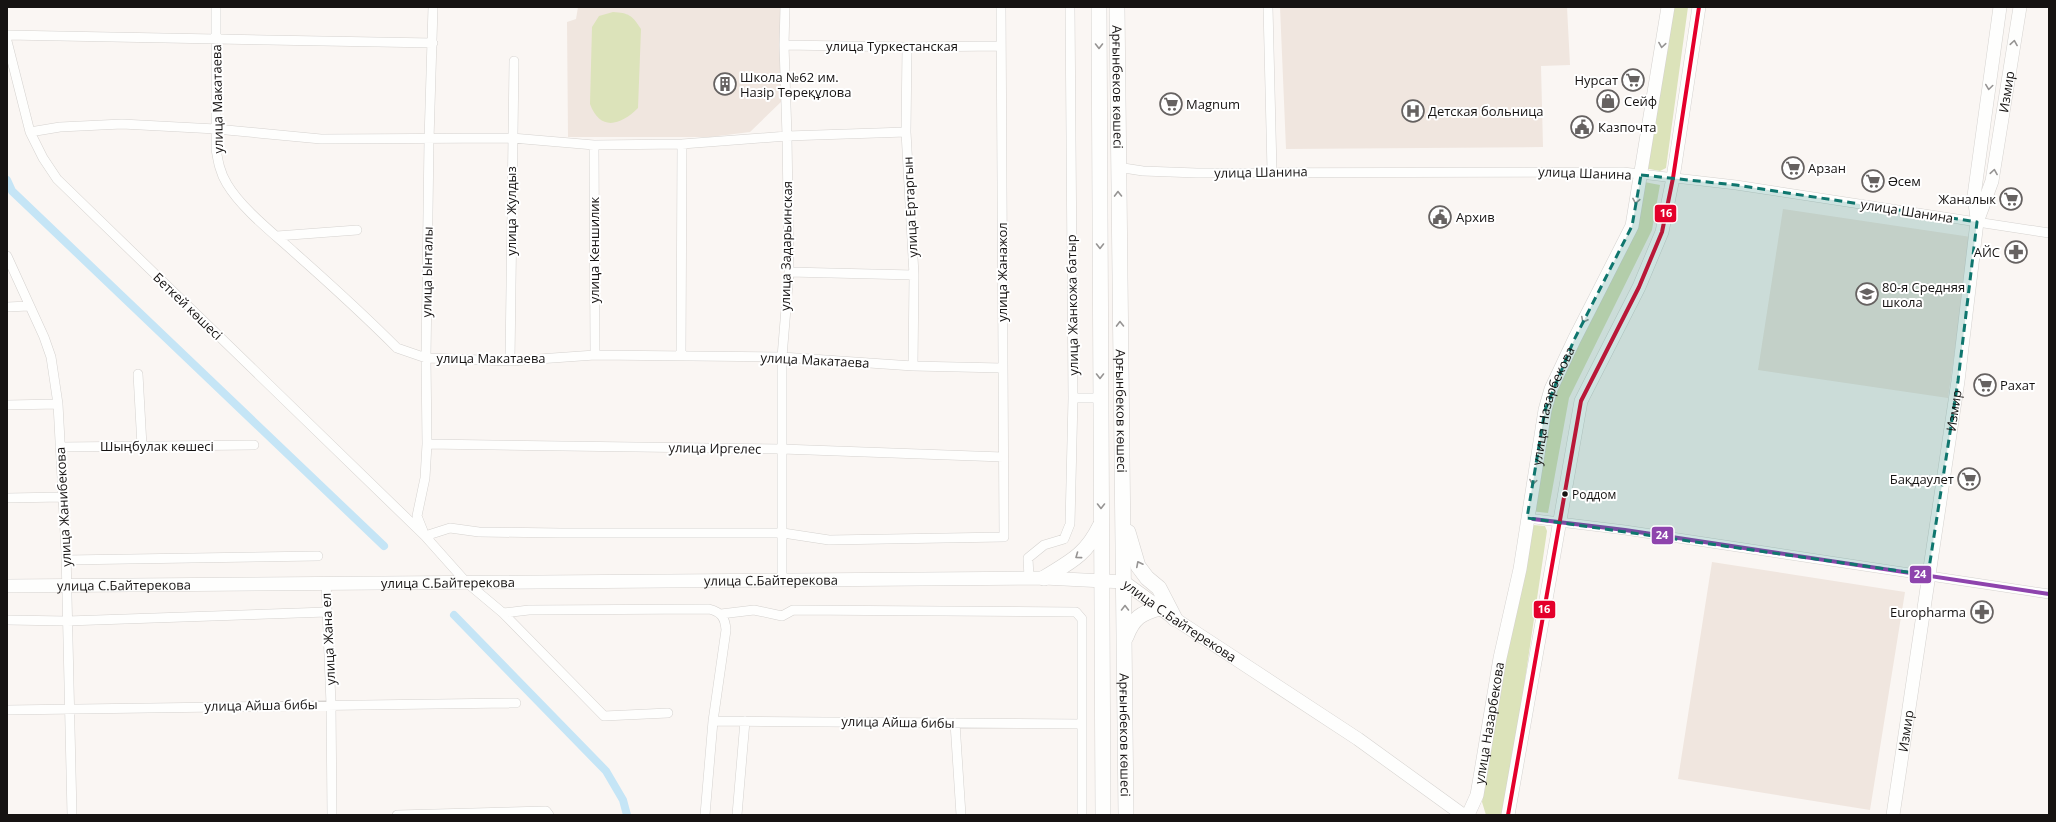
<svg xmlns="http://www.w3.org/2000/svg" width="2056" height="822" font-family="'Open Sans',sans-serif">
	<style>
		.built { fill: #f0e6df }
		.green { fill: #dce3ba }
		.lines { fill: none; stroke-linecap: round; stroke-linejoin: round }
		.canal { stroke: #c5e5f6; stroke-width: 8 }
		.street-casing { stroke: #d5d2cf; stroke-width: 10 }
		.secondary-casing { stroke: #d5d2cf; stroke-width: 14 }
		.primary-casing { stroke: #d5d2cf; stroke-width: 16 }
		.street { stroke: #fefefd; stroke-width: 9 }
		.secondary { stroke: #fefefd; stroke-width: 13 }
		.primary { stroke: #fefefd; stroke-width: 15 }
		.bus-1-casing { stroke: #fff; stroke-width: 7 }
		.bus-2-casing { stroke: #fff; stroke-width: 7 }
		.bus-1 { stroke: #8e44ad; stroke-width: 4 }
		.bus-2 { stroke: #e4002b; stroke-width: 4 }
		.oneway { stroke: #969493 }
		.marked { fill: #0f766e; fill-opacity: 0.2; stroke: #0f766e; stroke-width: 3; stroke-dasharray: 8 5; stroke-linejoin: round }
		.bus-dot { fill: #161312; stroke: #fff; stroke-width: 1.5 }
		.labels { text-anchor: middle; stroke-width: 4; stroke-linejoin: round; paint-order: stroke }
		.bus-label { font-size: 12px; fill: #161312; stroke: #fff; text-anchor: start }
		.street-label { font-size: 13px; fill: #161312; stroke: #fff }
		.poi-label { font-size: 13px; fill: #161312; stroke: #fff; text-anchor: start }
		.line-badge { stroke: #fff; stroke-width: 1.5 }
		.badge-label { font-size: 11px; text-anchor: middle; font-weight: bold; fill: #fff }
	</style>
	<rect width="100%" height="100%" fill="#faf6f3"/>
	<path class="built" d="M578,7h204l1,93 -33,32 -40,5h-142l-1,-115 9,-3z
		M1280,7h287l3,58 -29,1 2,81 -257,2z
		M1783,209l188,28 -23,161 -190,-28z
		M1712,562l193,30 -35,218 -192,-31z"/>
	<path class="green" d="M1664,7h24l-22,161 -6,3 -16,-3z
		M613,12c16,1 19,3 28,17l-3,79c-18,18 -38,23 -48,-4l2,-77 7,-11z
		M1639,181l21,4 -8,45 -83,168 -21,115 -18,-2 18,-121 83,-161z
		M1533,525l12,1 2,5 -42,284h-19l-4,-13 43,-275z"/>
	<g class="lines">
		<path class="canal" d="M7,180l5,11 372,355
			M454,615l152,156 17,29 4,15"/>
		<g class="street-casing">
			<path id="street" d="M216,7v142c2,12 4,24 11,35 15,25 46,49 68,69 35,31 69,62 102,95l29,10 84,3 85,-6 187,2 131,9 89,2
				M1268,7l4,164
				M7,35l426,8
				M7,41l23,91 13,26 14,21 368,357 41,46 37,31 101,103 64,-3
				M784,45l123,2 94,-1
				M907,47l-1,85 8,143 -1,91
				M30,132l30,-5 62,-3 94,5 105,10 191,-1 82,7 88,-1 105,-8 119,-4
				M594,145l1,210
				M1117,167l26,4 54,2 426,-1 113,13 313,48
				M277,236l80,-6
				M7,256l37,81 7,20 7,47 8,148 6,263
				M789,272l125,3
				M7,307l22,-1
				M681,356l1,-212
				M510,361l4,-300
				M138,374l4,72
				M1073,398h27
				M7,405l51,-1
				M427,444l355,5 221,8
				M60,447l194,-2
				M7,498l56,-1
				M1527,518l98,12 424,64
				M423,531l-6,-15 8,-38 2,-34 -1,-86 3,-218 4,-133
				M425,536l25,-8 29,4 82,1h222l46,7 175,-3 -3,-530
				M66,560l252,-4
				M1029,578l-1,-20 16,-13 20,-6 6,-15 3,-126 -3,-391
				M782,581v-224l7,-85 -2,-136 -3,-91 1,-38
				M326,582l5,122 1,111
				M503,613l26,-3 180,-1c12,3 16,8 17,21l-13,91 -8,94
				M721,614l33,-4 28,6 11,-6 283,2 6,7v196
				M7,620l60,1 260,-9
				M7,710l509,-7
				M713,721l369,3
				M955,723l6,92
				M397,815l149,-4 3,4
				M737,815l8,-94"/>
		</g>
		<g class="secondary-casing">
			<g id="secondary">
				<path d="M1977,218l-3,-22 26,-189"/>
				<path id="s1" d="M7,586l1037,-8 80,4 51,37 183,120 105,76"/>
				<path id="s2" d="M1468,815l9,-20 23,-137 20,-89 25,-159 6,-21 23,-49 58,-114 36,-219"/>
				<path d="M1508,815l73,-414 58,-114 23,-55 11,-54 26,-171"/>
				<path id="s3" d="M1893,815l65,-434 19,-159 15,-41 28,-174"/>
			</g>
		</g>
		<g class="primary-casing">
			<g id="primary">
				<path d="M1099,7l4,808"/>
				<path id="s4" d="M1117,7l9,808"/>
				<path d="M1128,532l10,34 9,12 12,10 16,31"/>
				<path d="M1044,578c26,-16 42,-23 56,-52"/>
				<path d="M1126,637c7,-19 15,-24 34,-29"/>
			</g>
		</g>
		<use href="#street" class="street"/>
		<use href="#secondary" class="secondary"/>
		<use href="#primary" class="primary"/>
		<g class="bus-1-casing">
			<path id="bus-1" d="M1533,519l92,11 424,64"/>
		</g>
		<g class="bus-2-casing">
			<path id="bus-2" d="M1508,815l73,-414 58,-114 23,-55 11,-54 26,-171"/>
		</g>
		<use href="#bus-1" class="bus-1"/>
		<use href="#bus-2" class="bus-2"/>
	</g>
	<defs><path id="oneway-chevron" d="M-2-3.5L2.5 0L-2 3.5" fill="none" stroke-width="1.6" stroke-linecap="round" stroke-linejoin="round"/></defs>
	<g class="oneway">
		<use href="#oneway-chevron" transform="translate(2014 43) rotate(-81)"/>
		<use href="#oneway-chevron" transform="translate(1662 45) rotate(99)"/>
		<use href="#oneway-chevron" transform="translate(1099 46) rotate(90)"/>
		<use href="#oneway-chevron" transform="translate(1989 87) rotate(98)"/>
		<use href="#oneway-chevron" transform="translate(1994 172) rotate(-81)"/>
		<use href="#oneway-chevron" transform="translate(1118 194) rotate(-91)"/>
		<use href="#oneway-chevron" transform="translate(1636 201) rotate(100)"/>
		<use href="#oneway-chevron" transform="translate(1100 246) rotate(90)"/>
		<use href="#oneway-chevron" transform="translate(1584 320) rotate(117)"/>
		<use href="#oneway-chevron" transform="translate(1120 324) rotate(-91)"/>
		<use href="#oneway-chevron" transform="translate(1100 376) rotate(90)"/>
		<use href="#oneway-chevron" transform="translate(1533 482) rotate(99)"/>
		<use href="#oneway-chevron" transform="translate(1101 506) rotate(90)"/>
		<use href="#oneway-chevron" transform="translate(1078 556) rotate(144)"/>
		<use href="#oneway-chevron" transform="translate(1139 564) rotate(-117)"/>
		<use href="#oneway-chevron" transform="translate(1125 608) rotate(-90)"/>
	</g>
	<path class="marked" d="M1641,175l95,10 241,37 -19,159 -30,194 -401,-57 18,-108 29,-70 58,-114z"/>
	<defs>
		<g id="supermarket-ring" transform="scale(1.15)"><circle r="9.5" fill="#fff" stroke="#666261" stroke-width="1.5"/><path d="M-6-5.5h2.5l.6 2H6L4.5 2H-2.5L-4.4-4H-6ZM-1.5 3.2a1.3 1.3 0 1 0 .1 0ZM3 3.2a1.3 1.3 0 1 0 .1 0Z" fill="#666261"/></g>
		<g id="building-ring" transform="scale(1.15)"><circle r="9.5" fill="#fff" stroke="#666261" stroke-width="1.5"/><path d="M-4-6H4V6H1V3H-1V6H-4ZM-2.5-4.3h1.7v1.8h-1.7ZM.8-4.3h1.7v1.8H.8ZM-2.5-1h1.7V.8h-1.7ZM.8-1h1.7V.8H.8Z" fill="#666261"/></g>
		<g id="shop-ring" transform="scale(1.15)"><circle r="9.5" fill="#fff" stroke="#666261" stroke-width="1.5"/><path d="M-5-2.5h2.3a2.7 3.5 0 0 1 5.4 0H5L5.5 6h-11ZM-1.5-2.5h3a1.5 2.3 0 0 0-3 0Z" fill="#666261"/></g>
		<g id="hospital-ring" transform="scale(1.15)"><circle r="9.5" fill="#fff" stroke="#666261" stroke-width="1.5"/><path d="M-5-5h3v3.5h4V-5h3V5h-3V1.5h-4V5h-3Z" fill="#666261"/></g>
		<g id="civic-ring" transform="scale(1.15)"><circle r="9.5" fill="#fff" stroke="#666261" stroke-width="1.5"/><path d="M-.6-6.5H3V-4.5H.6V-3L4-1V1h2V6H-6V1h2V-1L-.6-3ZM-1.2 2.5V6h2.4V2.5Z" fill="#666261"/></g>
		<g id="pharmacy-ring" transform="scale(1.15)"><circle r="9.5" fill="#fff" stroke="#666261" stroke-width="1.5"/><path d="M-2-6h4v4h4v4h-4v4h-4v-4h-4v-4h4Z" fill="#666261"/></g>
		<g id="school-ring" transform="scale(1.15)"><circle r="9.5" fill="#fff" stroke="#666261" stroke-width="1.5"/><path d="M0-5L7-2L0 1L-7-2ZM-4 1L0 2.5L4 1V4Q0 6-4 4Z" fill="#666261"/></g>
	</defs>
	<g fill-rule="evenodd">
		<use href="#supermarket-ring" x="1633" y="80"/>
		<use href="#building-ring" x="725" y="84"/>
		<use href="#shop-ring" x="1608" y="101"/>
		<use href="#supermarket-ring" x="1171" y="104"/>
		<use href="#hospital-ring" x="1413" y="111"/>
		<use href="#civic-ring" x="1582" y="127"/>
		<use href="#supermarket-ring" x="1793" y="168"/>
		<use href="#supermarket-ring" x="1873" y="181"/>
		<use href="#supermarket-ring" x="2011" y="199"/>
		<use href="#civic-ring" x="1440" y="217"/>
		<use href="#pharmacy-ring" x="2016" y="252"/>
		<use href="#school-ring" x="1867" y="294"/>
		<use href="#supermarket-ring" x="1985" y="385"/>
		<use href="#supermarket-ring" x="1969" y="479"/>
		<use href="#pharmacy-ring" x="1982" y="612"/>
	</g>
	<circle class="bus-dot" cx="1565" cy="494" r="3.5"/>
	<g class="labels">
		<g class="bus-label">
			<text x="1572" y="499">Роддом</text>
		</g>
		<g class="street-label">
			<text x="892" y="51">улица Туркестанская</text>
			<text dy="5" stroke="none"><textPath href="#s4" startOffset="80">Арғынбеков көшесі</textPath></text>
			<text dy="5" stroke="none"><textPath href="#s3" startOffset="733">Измир</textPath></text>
			<text transform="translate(217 99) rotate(-91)" y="5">улица Макатаева</text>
			<text transform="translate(1261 172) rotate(-1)" y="5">улица Шанина</text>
			<text transform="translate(1585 173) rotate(2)" y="5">улица Шанина</text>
			<text transform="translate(910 207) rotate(-93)" y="5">улица Ертаргын</text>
			<text transform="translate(511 211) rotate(-90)" y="5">улица Жулдыз</text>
			<text transform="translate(1907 211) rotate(9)" y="5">улица Шанина</text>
			<text transform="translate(786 246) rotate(-89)" y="5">улица Задарьинская</text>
			<text transform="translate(594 250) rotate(-90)" y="5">улица Кеншилик</text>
			<text transform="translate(427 272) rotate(-89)" y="5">улица Ынталы</text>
			<text transform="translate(1002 272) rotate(-90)" y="5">улица Жанажол</text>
			<text transform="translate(1072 305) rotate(-91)" y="5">улица Жанкожа батыр</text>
			<text transform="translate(188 306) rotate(44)" y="5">Беткей көшесі</text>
			<text x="491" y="363">улица Макатаева</text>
			<text transform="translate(815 360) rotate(3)" y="5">улица Макатаева</text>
			<text dy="5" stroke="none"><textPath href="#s2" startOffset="419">улица Назарбекова</textPath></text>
			<text dy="5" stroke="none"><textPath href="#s3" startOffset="409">Измир</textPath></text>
			<text dy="5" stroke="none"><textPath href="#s4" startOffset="404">Арғынбеков көшесі</textPath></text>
			<text x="157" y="451">Шыңбулак көшесі</text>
			<text transform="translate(715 448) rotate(1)" y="5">улица Иргелес</text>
			<text transform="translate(63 507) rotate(-93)" y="5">улица Жанибекова</text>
			<text dy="5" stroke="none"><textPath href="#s1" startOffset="764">улица С.Байтерекова</textPath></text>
			<text dy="5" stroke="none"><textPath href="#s1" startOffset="441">улица С.Байтерекова</textPath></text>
			<text dy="5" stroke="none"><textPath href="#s1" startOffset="117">улица С.Байтерекова</textPath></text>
			<text dy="5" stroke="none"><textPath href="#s1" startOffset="1185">улица С.Байтерекова</textPath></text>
			<text transform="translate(328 639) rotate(-93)" y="5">улица Жана ел</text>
			<text transform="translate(261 705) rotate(-1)" y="5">улица Айша бибы</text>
			<text transform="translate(898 722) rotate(1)" y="5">улица Айша бибы</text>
			<text dy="5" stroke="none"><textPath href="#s2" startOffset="95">улица Назарбекова</textPath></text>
			<text dy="5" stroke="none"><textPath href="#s3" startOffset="85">Измир</textPath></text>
			<text dy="5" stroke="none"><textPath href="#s4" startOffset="728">Арғынбеков көшесі</textPath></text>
		</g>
		<g class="poi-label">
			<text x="740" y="82">Школа №62 им.<tspan x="740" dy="15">Назір Төреқұлова</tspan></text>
			<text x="1618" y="85" text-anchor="end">Нурсат</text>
			<text x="1624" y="106">Сейф</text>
			<text x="1186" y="109">Magnum</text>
			<text x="1428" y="116">Детская больница</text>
			<text x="1598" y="132">Казпочта</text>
			<text x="1808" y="173">Арзан</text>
			<text x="1888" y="186">Əсем</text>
			<text x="1996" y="204" text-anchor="end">Жаналык</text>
			<text x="1456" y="222">Архив</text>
			<text x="2000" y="257" text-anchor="end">АЙС</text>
			<text x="1882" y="292">80-я Средняя<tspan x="1882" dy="15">школа</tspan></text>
			<text x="2000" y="390">Рахат</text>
			<text x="1954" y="484" text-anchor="end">Бақдаулет</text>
			<text x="1966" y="617" text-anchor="end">Europharma</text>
		</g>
	</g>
	<g class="line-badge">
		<rect x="1654" y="204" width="23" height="19" rx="4" fill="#e4002b"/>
		<rect x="1651" y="526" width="23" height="19" rx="4" fill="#8e44ad"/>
		<rect x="1909" y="565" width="23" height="19" rx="4" fill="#8e44ad"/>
		<rect x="1533" y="600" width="23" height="19" rx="4" fill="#e4002b"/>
	</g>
	<g class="badge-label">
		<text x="1666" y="217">16</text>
		<text x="1662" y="539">24</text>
		<text x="1920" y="578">24</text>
		<text x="1544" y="613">16</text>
	</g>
	<rect width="2056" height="822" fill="none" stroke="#161312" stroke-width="16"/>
</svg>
